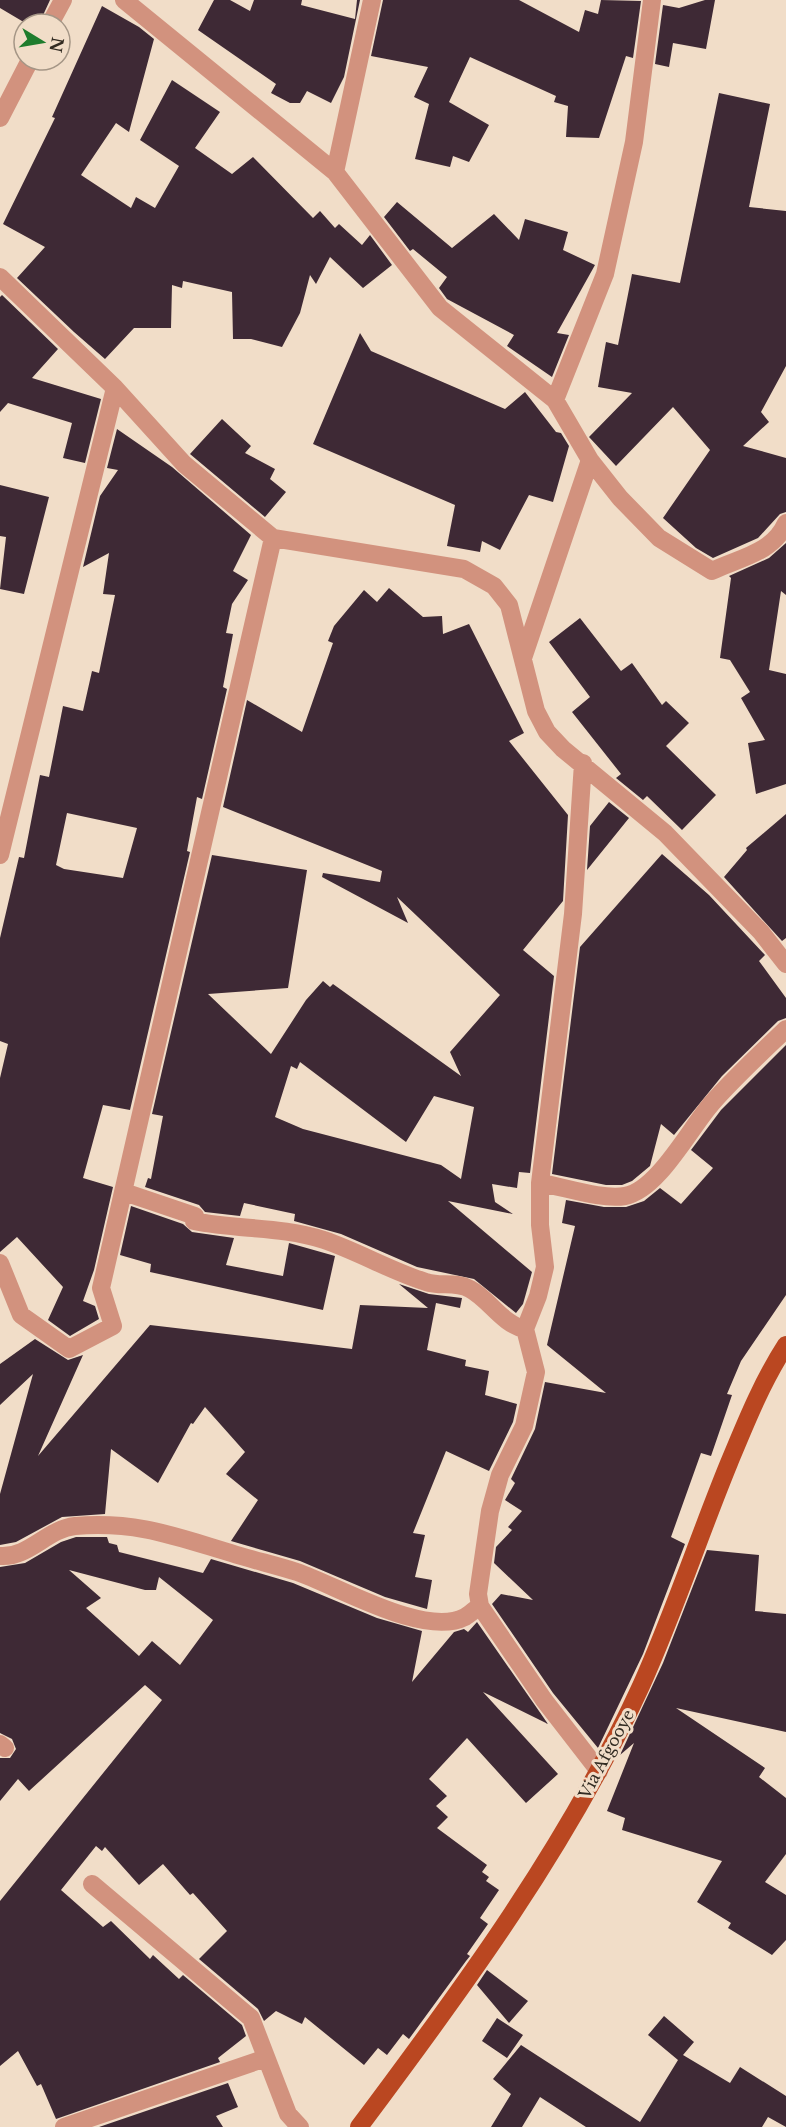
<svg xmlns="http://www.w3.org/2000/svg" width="786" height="2127" font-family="'Libre Baskerville',serif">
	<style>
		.building { fill: #3e2935; fill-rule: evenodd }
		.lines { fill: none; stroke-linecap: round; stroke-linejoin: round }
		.minor { stroke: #d2927e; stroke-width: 18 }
		.major { stroke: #ba4721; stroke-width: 18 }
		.labels { text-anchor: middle; stroke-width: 6; stroke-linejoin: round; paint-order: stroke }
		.street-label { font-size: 16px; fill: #322b22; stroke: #f1ddc8 }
	</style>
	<rect width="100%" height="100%" fill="#f1ddc8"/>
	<path class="building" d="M0,0h50l-11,24h-12l-27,-16z
		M214,0h16l20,11 4,-11h48l-1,5 54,14 2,-19h3l-16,77 -13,26 -24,-12 -7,12h-10l-19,-10 5,-9 -78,-54z
		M383,0h136l60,32 6,-22 13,4 3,-14 40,1 -8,57 -7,-2 -27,82 -33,-1 2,-31 -14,-4 2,-6 -86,-39 -21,45 40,23 -20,37 -16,-6 -3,11 -35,-8 14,-55 -15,-7 14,-30 -57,-11z
		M705,0h10l-9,49 -33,-6 -4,24 -14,-3 8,-59 16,3z
		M102,6l37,21 15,12 -25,93 -13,-9 -35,52 50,33 5,-11 19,11 24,-42 -39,-26 32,-60 48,32 -25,36 37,26 21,-17 60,61 7,-7 15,17 4,-4 23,21 8,-10 22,30 -29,23 -33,-31 -14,27 -6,-9 -10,38 -18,34 -31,-8h-18l-1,-47 -49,-11 -1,7 -10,-3 -1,43h-37l-29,31 -31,-27 -57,-54 28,-31 -42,-23 52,-106 -3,-1z
		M719,93l51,11 -21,103 37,4v155l-25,46 8,10 -26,24 43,12v54l-6,2 -22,24 -45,20 -17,-10 -33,-30 47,-68 -37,-43 -57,59 -27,-29 43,-44 -34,-6 8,-45 12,3 14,-71 48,9z
		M397,202l55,46 42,-34 25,26 6,-21 43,13 -5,18 32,15 -38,68 12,2 -17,42 -45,-31 7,-11 -67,-36 -8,-11 8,-11 -34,-28 -3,2 -26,-34z
		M2,295l56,54 -26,29 69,21 -16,64 -22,-5 9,-35 -64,-20 -8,9v-115z
		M360,333l11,18 134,58 20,-17 31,40 5,1 8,13 -16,56 -24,-7 -29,55 -18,-9 -2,11 -33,-6 8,-41 -142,-61z
		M222,419l29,27 -6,7 30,16 -5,10 16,13 -21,25 -75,-63z
		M117,429l55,38 79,68 -18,36 15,9 -16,24 -6,29 7,1 -10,53 4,2 -25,110 -5,-2 -10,54 3,1 -60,258 -27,-5 -20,73 30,9 -19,83 -11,31 12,5 4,13 -29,17 -22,-16 15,-33 -46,-50 -17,15v-174l8,-34 -8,-3v-103l19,-81 5,1 16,-83 9,2 14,-71 20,5 9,-40 7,2 16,-78 -12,-1 6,-41 -26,14 17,-71 18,-26 -11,-2zM67,813l70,15 -14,50 -59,-9 -8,-4z
		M0,485l49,12 -25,97 -24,-5 6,-52 -6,-1z
		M786,543v52l-5,-4 -12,79 17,4v110l-30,10 -8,-51 17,-3 -24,-42 9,-6 -20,-32 -10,-2 11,-80 -2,-2 40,-18z
		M389,588l34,29 19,-1 1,18 26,-10 55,109 -15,8 59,74 -5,86 -40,49 31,26 -24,197 -11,-1 -2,16 -25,-4 3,18 18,12 -65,-13 84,71 -9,32 -7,9 -42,-34 -57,-12 -76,-33 -47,-13 1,-7 -51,-11 -4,13 -35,-4 -6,-7 -54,-18 3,-9 3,1 12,-63 -11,-2 60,-259 95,15 -19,118 -80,6 63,60 35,-54 17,-19 7,6 3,-3 128,92 -11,-24 50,-57 -103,-98 11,26 -86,-46 1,-4 57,9 2,-11 -159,-64 24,-107 55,32 31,-89 -5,-2 6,-15 30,-36 13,12zM300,1062l106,80 28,-46 40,11 -13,72 -20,-14 -138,-36 -28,-12 16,-51 6,3z
		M580,618l41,53 11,-8 30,42 4,-4 23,22 -23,23 50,49 -34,35 -35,-34 -4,4 -27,-22 5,-4 -49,-62 18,-15 -41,-55z
		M609,802l20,16 -42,52 3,-44z
		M786,814v124l-4,3 -58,-64 23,-27 -1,-2z
		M662,854l47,41 56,60 -6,6 27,37v20l-8,3 -56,55 -48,59 -13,-11 -11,42 -18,15 -10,4h-16l-54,-11 28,-227z
		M786,1045v250l-45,66 -14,33 5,1 -21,61 -10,-3 -30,84 14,7 -42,110 -45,94 -45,-55 -61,-89 9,-10 32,6 -39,-37 2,-16 16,-17 -4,-3 14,-16 -17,-11 10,-17 -4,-4 24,-50 10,-47 61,11 -59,-48 28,-119 -13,-3 4,-23 38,7h22l18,-6 16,-13 21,16 32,-36 -22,-18 30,-40z
		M131,1206l52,18 9,8 42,6 -8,27 57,11 6,-33 46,13 -12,54 -173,-38 1,-8 -31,-9z
		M399,1284l30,10 33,4 -2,10 -24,-5 -9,47 39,10 -1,6 24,5 -4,24 32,9 -4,18 -24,49 -43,-20 -33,82 12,2 -10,42 17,3 -5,29 -42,-12 -85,-36 -69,-20 27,-41 -32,-26 19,-22 -40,-45 -12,17 -2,-1 -33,60 -47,-34 -6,65 -43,3 -46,25 -16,3v-51l33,-120 -33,31v-41l35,-25 33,21 15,-5 -45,101 112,-131 202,24 8,-44 68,3z
		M76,1537h31l2,6 8,2 2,7 84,21 8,-14 82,24 84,35 45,13 -10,51 42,-50 10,-3 4,3 9,-10 71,102 -65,-32 75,82 -32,29 -59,-65 -38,41 18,17 -11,10 12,11 -11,11 50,37 -5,7 7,5 -3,4 13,9 -19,28 8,6 -21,30 3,2 -4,5 -57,78 -6,-5 -16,21 -9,-7 -14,17 -59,-48 -3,7 -26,-13 -12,10 -6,-12 -59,-50 28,-28 -34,-38 -3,2 -27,-31 -24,21 -34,-38 -3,4 -6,-5 -35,44 42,37 8,-6 39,38 3,-4 26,24 4,-4 59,50 4,11 -28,22 2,4 -164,57 -15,-35 -4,2 -19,-35 -18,15v-165l162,-201 -17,-15 -116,106 -11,-12 -18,22v-43h10l6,-9 -4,-10 -12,-6v-166l25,-4 36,-21zM69,1570l76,20h11l3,-13 54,43 -33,45 -28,-24 -13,15 -53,-48 15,-10z
		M707,1550l52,5 -4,56 31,3v118l-110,-24 89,60 -6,9 27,21v56l-21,28 21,13v45l-14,15 -44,-27 3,-5 -34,-21 25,-41 -100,-31 3,-12 -18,-7 27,-68 -14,12 43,-92z
		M487,1970l41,31 -19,22 -32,-38z
		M664,2016l30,26 -11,13 47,28 10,-16 46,29v31l-18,-10 -6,10h-176l-46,-30 -18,30h-31l20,-33 -18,-15 28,-34 119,77 38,-62 -30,-25z
		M497,2018l26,17 -16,23 -25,-17z
		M228,2083l10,24 -22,9 7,11h-124z"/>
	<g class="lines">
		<path class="minor" d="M124,0l211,172 105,136 115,92 35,60 30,38 39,40 53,33c27,-13 61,-18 74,-48
			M50,24l13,-24
			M0,118l30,-58
			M335,172l37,-172
			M0,277l115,111 69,76 89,74 191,31 30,17 15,19 27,106 11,21 16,17 102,84 96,99 25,32
			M555,400l50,-126 29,-132 18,-142
			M523,658l67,-198
			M583,763l-10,151 -33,269v42l5,42 -7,29 -13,33 11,43 -12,54 -24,49 -10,36 -12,83 2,12 64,94 55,71
			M0,855l115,-467
			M540,1183c25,4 61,17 85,13 33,-6 65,-68 87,-93 23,-26 49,-50 74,-74
			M124,1192l71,24 -1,5c43,9 87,5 130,19 35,12 67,31 102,42 14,5 29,-1 44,7 19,10 33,36 55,40
			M0,1263l21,52 48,34 44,-23 -12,-38 172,-750
			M0,1556c29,2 47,-27 75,-30 62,-5 99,10 156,27 22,7 44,12 66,19 41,14 127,66 168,45 5,-3 10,-8 15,-11
			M0,1744l5,4
			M92,1884l159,134 37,96 12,13
			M64,2127l202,-69"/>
		<path class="major" d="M359,2127c105,-140 209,-282 282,-441 33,-73 58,-150 88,-223 17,-41 33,-81 57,-118"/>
	</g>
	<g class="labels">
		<g class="street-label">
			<text transform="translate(606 1754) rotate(-62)" y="6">Via Afgooye</text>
		</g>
	</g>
	<g transform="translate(42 42) rotate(101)"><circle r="28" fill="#f1ddc8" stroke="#a59686" stroke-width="1.5"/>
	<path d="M0-4.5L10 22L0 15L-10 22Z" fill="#1f7c2d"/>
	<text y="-9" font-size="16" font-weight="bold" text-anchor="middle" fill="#322b22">N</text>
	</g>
</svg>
